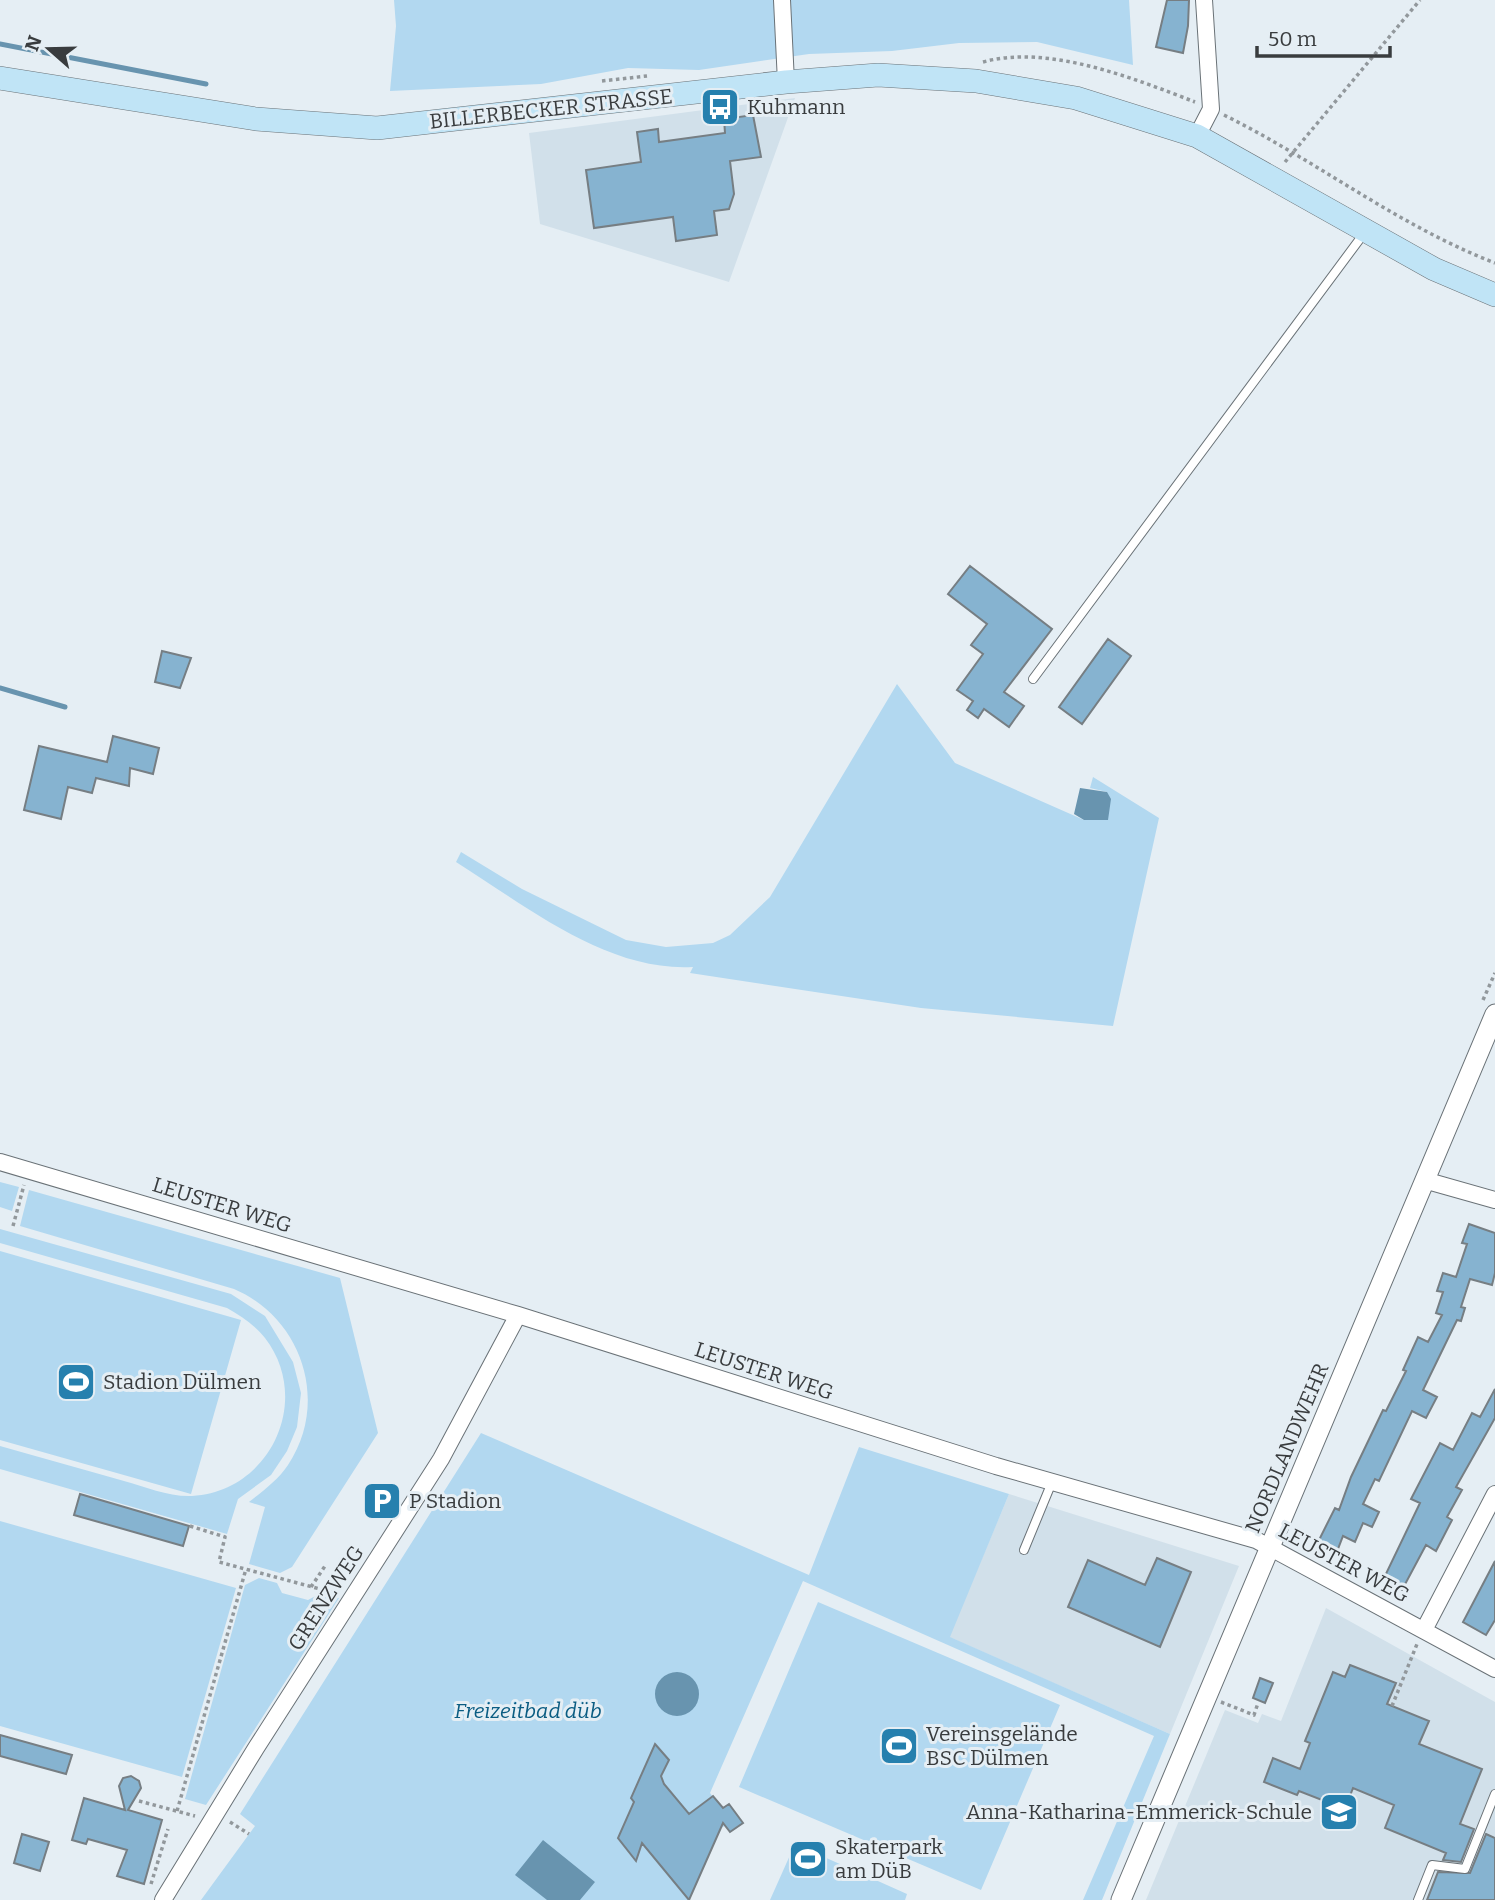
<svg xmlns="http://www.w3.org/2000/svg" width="1495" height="1900" font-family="Bitter,serif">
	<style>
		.built { fill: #d1e0ea }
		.green { fill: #b2d8f0 }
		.water { fill: #6894af }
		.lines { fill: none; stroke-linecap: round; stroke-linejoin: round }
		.stream { stroke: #6894af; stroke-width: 5 }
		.building { fill: #86b3d0; stroke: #767e83; stroke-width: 2 }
		.service-casing { stroke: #6a7277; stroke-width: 10 }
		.minor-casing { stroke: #6a7277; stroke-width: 18 }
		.tertiary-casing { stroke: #6a7277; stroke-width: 21 }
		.secondary-casing { stroke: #6a7277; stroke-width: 24 }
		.path { stroke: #92989c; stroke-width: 3.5; stroke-dasharray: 3.5 3.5; stroke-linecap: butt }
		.service { stroke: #fff; stroke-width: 8 }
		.minor { stroke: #fff; stroke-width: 16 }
		.tertiary { stroke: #fff; stroke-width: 19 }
		.secondary { stroke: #c0e4f6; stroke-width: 23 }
		.labels { text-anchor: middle; stroke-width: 6; stroke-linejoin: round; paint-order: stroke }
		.poi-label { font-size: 21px; fill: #393c3e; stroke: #e5eef4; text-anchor: start }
		.street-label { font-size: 21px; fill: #393c3e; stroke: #e5eef4 }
		.park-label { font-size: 21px; font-style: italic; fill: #0a5c82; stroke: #e5eef4 }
	</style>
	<rect width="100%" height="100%" fill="#e5eef4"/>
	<path class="built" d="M795,98l-66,184 -189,-58 -11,-91z
		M1009,1494l230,72 -69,168 -221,-97z
		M1326,1608l169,94v198h-349l79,-190 33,13 4,-9 19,7z"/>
	<path class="green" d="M394,0h735l4,65 -96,-23 -78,1 -67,8 -83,3 -110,16 -71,-2 -87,16 -151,7 6,-65z
		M897,684l58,79 129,57 23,-28 -17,-4 3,-11 66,41 -46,208 -192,-18 -231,-35 3,-6c-86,5 -167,-61 -237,-105l5,-10 61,37 104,51 40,7 47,-4 17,-8 40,-38z
		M0,1182l19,5 -7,24 -12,-4z
		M29,1190l311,88 38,155 -86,134 -12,6 -31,-9 16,-57 -16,-5c14,-11 29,-22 39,-37 42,-63 14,-147 -54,-176l-214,-63z
		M0,1229l231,65 34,22 28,46 8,31 -4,34 -10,24 -16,24 -33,24 -11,35 -227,-65v-23c41,12 83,23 124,35 22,6 45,16 68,15 78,-4 121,-96 73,-158 -10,-13 -24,-22 -38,-30l-227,-65z
		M0,1251l241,69 -50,174 -191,-54z
		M481,1433l328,142 50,-128 150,47 -59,143 220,97 -68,166h-19l71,-164 -351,-155 -93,212 12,15 7,-4 9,13 -33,22 6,10 -22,51h-488l54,-74 -15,-12z
		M0,1521l236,67 -54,189 -182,-51z
		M259,1578l18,5 5,10 26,7 13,-7 18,5 -133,207 -21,-6 60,-214z
		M818,1602l242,103 -79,185 -242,-103z
		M795,1844l112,50 -2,6h-135z"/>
	<path class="water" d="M1080,788l27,4 4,7 -3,21h-24l-10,-6z
		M655 1694a22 22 0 1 1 44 0a22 22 0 1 1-44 0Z
		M543,1840l52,42 -15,18h-33l-32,-25z"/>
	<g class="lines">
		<path class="stream" d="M0,44l206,40
			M0,688l65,19"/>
	</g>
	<path class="building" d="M1167,0h22l-1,26 -5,27 -27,-6z
		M753,115l8,42 -31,4 4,33 -5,15 -15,2 3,24 -41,6 -3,-24 -79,11 -8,-58 55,-8 -4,-30 21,-3 1,13 66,-9 -1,-14z
		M970,566l82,63 -48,63 20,14 -15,21 -25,-18 -6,9 -11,-8 6,-9 -16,-11 26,-36 -12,-9 16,-21 -39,-30z
		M1108,639l23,17 -49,68 -23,-17z
		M162,651l29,7 -11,30 -25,-6z
		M113,736l46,12 -6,26 -23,-6 -1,18 -33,-8 -4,15 -24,-6 -7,32 -37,-9 15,-64 68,16z
		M1469,1224l26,9v40l-3,12 -22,-6 -9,28 4,1 -4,13 -4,-1 -34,70 14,7 -11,21 -14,-7 -33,70 -4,-2 -12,25 16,8 -7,15 -9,-4 -8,19 -12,-6 -7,18 -19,-10 18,-36 4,2 12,-33 32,-67 3,1 20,-40 -3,-1 15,-33 10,5 14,-27 -6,-2 7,-21 -6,-1 6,-18 13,4 11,-33 -5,-1z
		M1495,1389v29l-39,69 6,3 -15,27 5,3 -16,31 -10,-6 -24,45 -19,-10 37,-77 -9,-4 29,-56 13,7 19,-37 8,4z
		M80,1494l109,32 -6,20 -109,-31z
		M1157,1558l34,14 -31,75 -92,-40 20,-47 57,25z
		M1495,1561v59l-9,15 -23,-13z
		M1350,1665l46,18 -9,21 42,17 -10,23 63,25 -22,55 14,5 -13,33 -18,-2 3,-7 -61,-25 9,-23 -41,-17 -8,21 -46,-18 -2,4 -33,-13 9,-24 27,11 10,-26 -5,-2 28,-69 12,5z
		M1260,1678l13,5 -8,20 -12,-5z
		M0,1735l72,20 -6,19 -66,-18z
		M655,1744l14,16 -8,16 3,8 25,30 24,-18 10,12 6,-4 14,19 -13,9 -7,-9 -34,77 -47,-57 -6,18 -18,-23 16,-36 -3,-4z
		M131,1776l8,5 2,7 -13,22 34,10 -18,64 -27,-8 10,-26 -39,-11 -2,5 -14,-4 12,-42 41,12 -6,-24 4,-8z
		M22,1834l27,8 -9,29 -26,-8z
		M1486,1834l9,4v62h-68l11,-28 32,1z"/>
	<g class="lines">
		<g class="service-casing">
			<path id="service" d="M1033,679l332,-447
				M1024,1550l28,-68
				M1418,1900l14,-35 33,4 30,-75"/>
		</g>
		<g class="minor-casing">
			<path id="minor" d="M782,0l4,82
				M1197,136l14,-27 -7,-109
				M0,1162l518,153 478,151 260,74 239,129
				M1424,1180l71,20
				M1424,1630l71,-136
				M163,1900l93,-152 185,-289 77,-144"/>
		</g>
		<g class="tertiary-casing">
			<path id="tertiary" d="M1121,1900l374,-886"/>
		</g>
		<g class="secondary-casing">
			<path id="secondary" d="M0,78l256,41 121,9 409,-46 92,-7 98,6 100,17 121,38 237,133 61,26"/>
		</g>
		<path class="path" d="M983,62c65,-18 150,16 212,40
			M602,81l45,-5
			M1224,115c93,46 173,110 271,148
			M1285,162l135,-162
			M1483,1000l12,-27
			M13,1226l11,-41
			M190,1526l35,11 -6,25 116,31
			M311,1587l14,-21
			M1221,1702l33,13 4,-12
			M1392,1706l25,-62
			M139,1801l56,15
			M177,1811l69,-242
			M230,1822l19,12
			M151,1884l17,-55"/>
		<use href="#service" class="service"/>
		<use href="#minor" class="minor"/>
		<use href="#tertiary" class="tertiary"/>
		<use href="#secondary" class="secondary"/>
	</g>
	<defs>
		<g id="bus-square" transform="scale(2.0125)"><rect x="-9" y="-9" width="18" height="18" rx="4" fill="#2680ae" stroke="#e5eef4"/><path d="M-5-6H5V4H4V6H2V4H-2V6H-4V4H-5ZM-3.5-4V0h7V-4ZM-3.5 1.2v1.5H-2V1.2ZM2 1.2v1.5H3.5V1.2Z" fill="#fff"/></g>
		<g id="stadium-square" transform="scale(2.0125)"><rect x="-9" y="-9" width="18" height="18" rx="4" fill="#2680ae" stroke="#e5eef4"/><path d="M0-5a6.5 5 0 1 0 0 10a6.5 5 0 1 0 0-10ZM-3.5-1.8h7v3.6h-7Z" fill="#fff"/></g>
		<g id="parking-square" transform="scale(2.0125)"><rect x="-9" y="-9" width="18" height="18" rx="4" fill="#2680ae" stroke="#e5eef4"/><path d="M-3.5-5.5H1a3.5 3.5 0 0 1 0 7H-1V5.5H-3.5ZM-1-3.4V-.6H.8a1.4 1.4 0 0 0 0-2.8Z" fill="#fff"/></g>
		<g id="school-square" transform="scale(2.0125)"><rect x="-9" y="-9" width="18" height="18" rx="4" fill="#2680ae" stroke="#e5eef4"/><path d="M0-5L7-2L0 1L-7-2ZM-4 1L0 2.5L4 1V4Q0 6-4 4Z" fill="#fff"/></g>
	</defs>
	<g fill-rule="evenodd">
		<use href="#bus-square" x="720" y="107"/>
		<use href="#stadium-square" x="76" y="1382"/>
		<use href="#parking-square" x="382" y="1501"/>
		<use href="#stadium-square" x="899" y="1746"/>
		<use href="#school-square" x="1339" y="1812"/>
		<use href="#stadium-square" x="808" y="1859"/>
	</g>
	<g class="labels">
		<g class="poi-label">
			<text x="747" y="114">Kuhmann</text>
			<text x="103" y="1389">Stadion Dülmen</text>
			<text x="409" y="1508">P Stadion</text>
			<text x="926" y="1741">Vereinsgelände<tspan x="926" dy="24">BSC Dülmen</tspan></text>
			<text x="1312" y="1819" text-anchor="end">Anna-Katharina-Emmerick-Schule</text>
			<text x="835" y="1854">Skaterpark<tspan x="835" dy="24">am DüB</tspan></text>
		</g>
		<g class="street-label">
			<text transform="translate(551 109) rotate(-6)" y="7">BILLERBECKER STRASSE</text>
			<text transform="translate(222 1205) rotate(17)" y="7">LEUSTER WEG</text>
			<text transform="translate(764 1371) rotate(18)" y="7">LEUSTER WEG</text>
			<text transform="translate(1287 1448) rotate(-67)" y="7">NORDLANDWEHR</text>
			<text transform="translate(1344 1563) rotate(28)" y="7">LEUSTER WEG</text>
			<text transform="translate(326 1598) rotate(-57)" y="7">GRENZWEG</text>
		</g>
		<g class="park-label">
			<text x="528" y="1718">Freizeitbad düb</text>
		</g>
	</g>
	<g transform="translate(49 49) rotate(290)" stroke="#e5eef4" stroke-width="5" paint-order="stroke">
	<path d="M0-5L12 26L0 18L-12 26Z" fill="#393c3e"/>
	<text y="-10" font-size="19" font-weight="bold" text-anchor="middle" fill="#393c3e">N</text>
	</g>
	<path d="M1257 46v10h133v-10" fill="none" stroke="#393c3e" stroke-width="3.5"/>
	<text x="1268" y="46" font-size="21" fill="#393c3e" stroke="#e5eef4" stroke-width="5" paint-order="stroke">50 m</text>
</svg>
